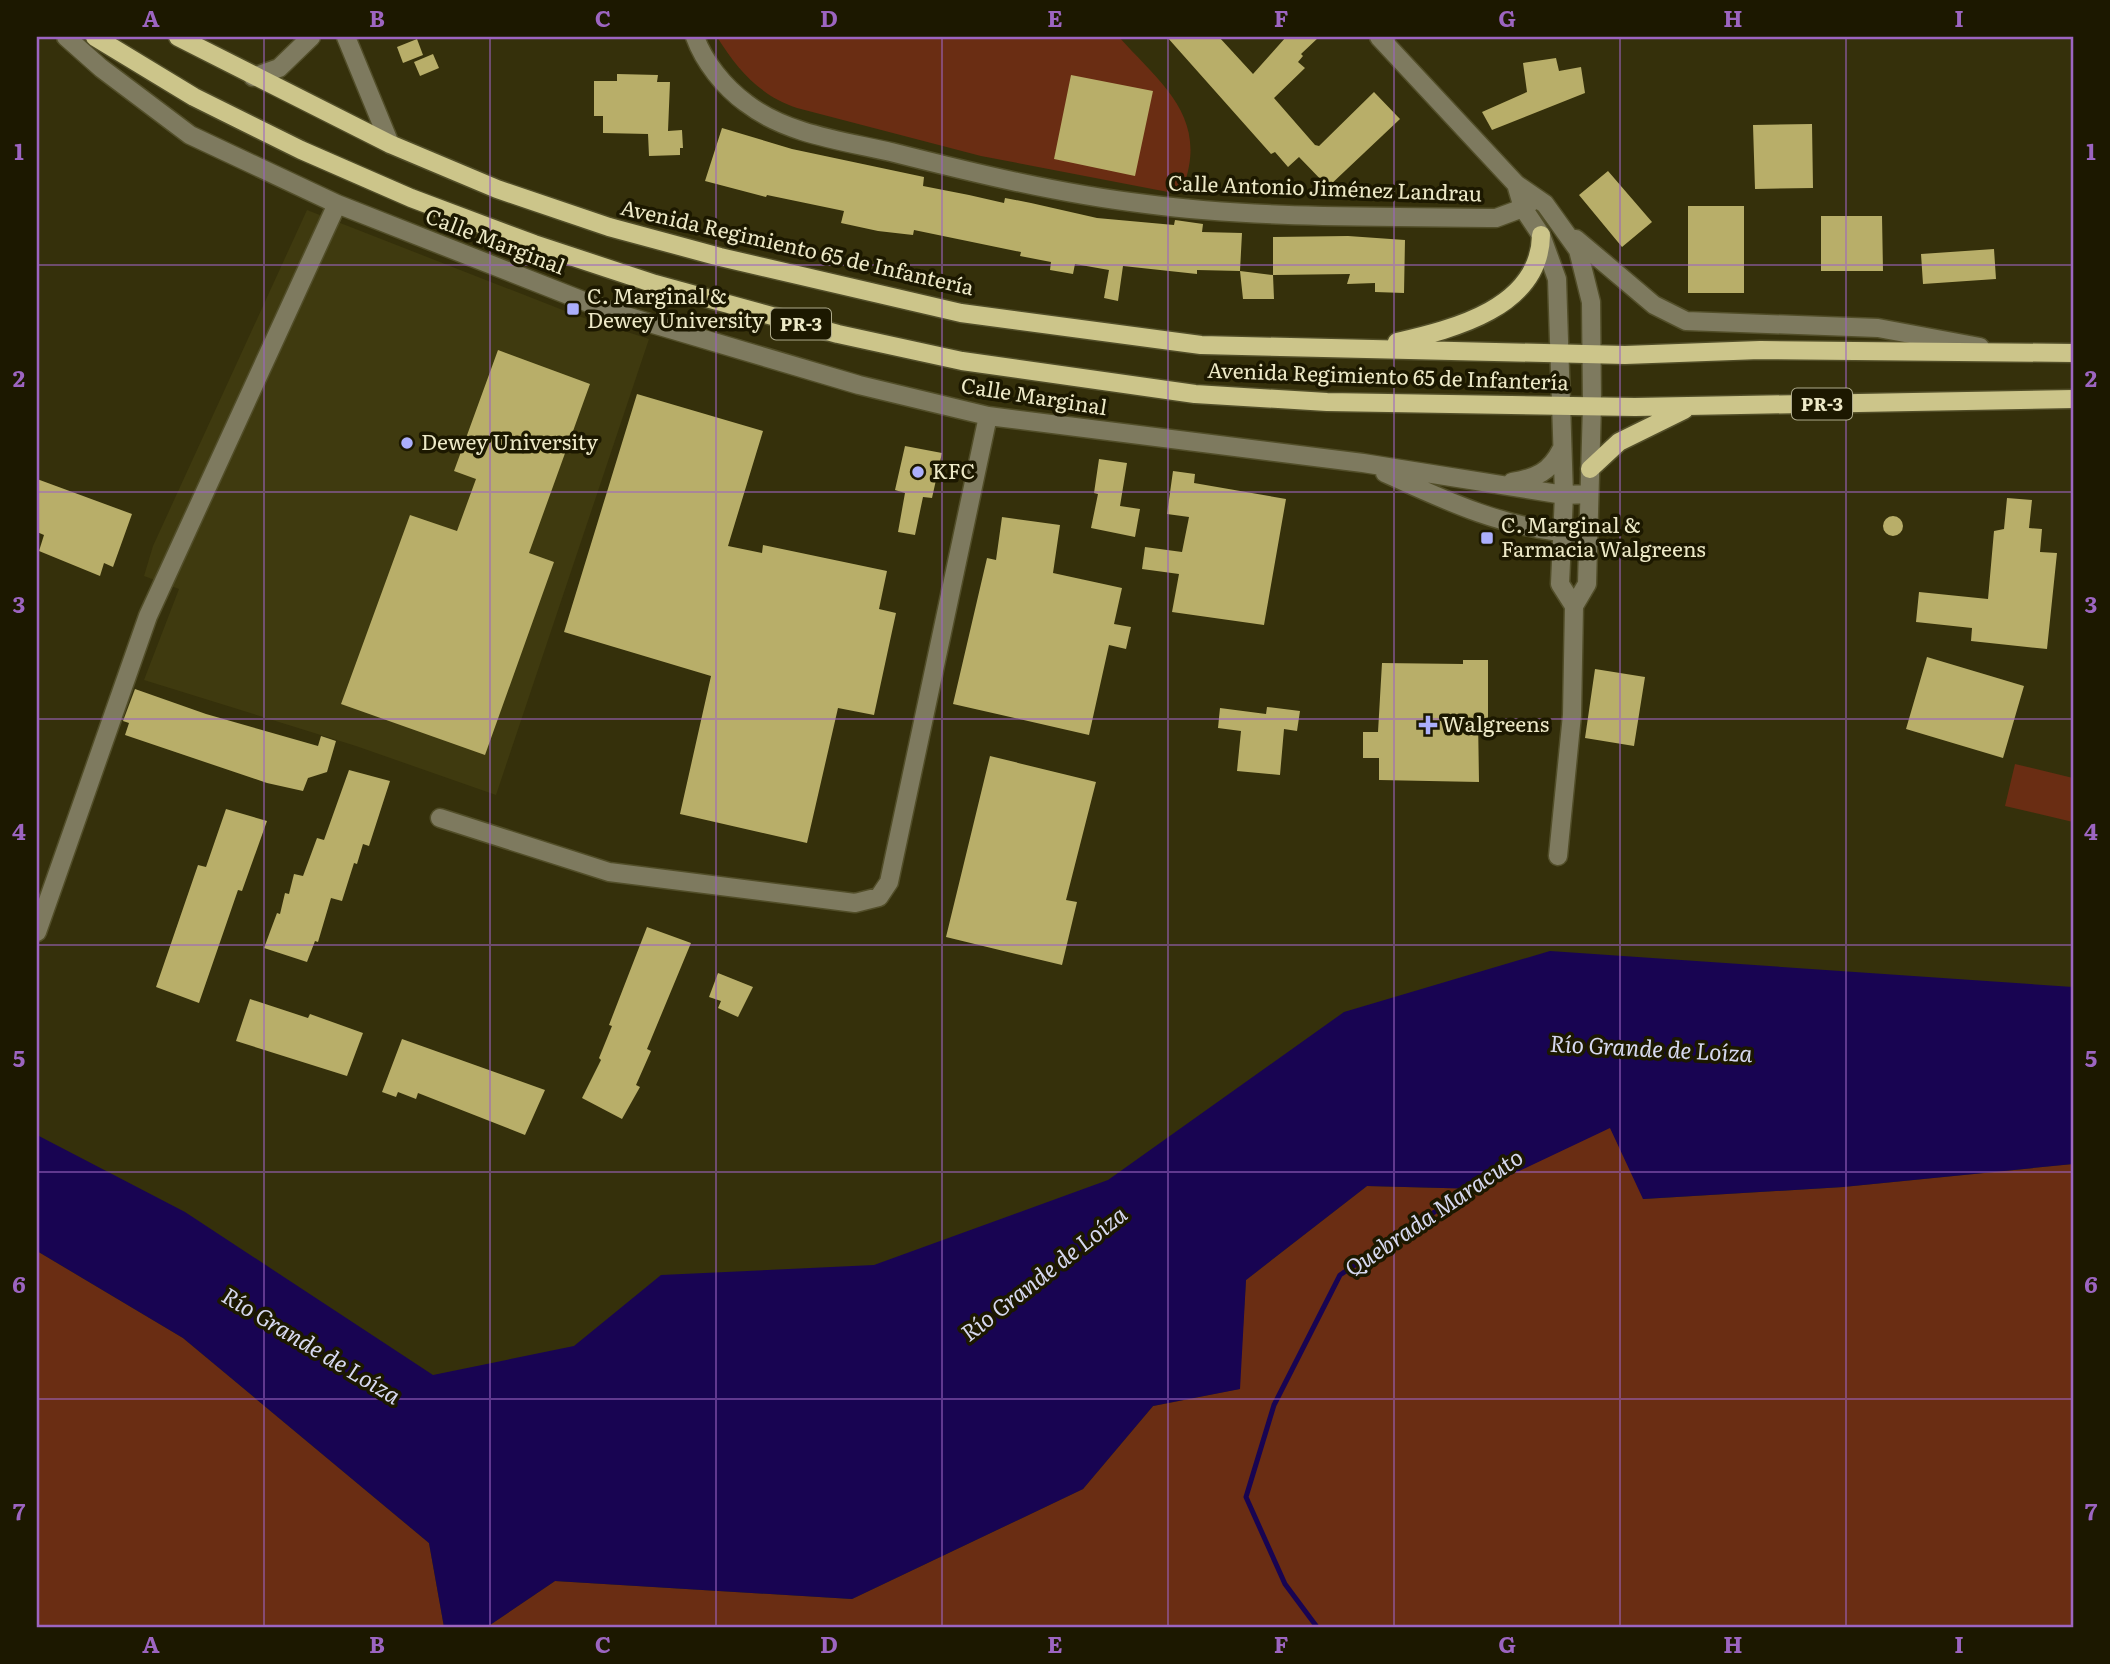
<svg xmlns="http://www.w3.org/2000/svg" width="2110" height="1664" font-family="Literata,serif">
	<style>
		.built { fill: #3f3a0f }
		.green { fill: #6a2d13 }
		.water { fill: #180452 }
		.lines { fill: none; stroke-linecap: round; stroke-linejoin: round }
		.stream { stroke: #180452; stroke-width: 5 }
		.building { fill: #b8ae69 }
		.minor-casing { stroke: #524e29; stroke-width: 21 }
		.major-casing { stroke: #524e29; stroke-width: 21 }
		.minor { stroke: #7e7a5f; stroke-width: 18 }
		.major { stroke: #ccc58a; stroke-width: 18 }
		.grid { fill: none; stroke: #9d65c1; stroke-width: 2; stroke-opacity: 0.55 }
		.poi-dot { fill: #acaffb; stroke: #1c1800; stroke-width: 2.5 }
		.labels { text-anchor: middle; stroke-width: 7; stroke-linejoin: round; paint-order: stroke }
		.shield { fill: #1c1800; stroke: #aeaa8b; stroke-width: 2 }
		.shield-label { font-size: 19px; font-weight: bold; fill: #ede9c7 }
		.street-label { font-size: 21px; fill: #ede9c7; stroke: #1c1800 }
		.poi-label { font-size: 21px; fill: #ede9c7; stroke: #1c1800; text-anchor: start }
		.water-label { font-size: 23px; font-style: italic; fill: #d6d8ef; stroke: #1c1800 }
		.neatline { fill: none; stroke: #9d65c1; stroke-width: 2.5 }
		.grid-label { font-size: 23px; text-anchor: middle; font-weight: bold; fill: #9d65c1 }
	</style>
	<rect width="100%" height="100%" fill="#35300b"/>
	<path class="built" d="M307,210l271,106 71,23 -153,456 -140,-49 -212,-66 35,-91 -35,-13 9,-30z"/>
	<path class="green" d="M717,37h402c42,47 89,79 65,148l-16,7 -187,-36 -184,-48c-38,-13 -59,-38 -80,-71z
		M2015,764l58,14v44l-68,-16z
		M1610,1127l34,72 199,-12 230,-23v463h-1586l68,-46 297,18 231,-110 70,-83 86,-17 7,-109 121,-94 114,3z
		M37,1251l146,87 246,205 15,84h-407z"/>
	<path class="water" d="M1550,951l523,36v177l-230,23 -200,12 -33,-71 -129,61 -114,-3 -121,94 -6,109 -87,17 -70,83 -231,110 -297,-18 -68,46h-43l-15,-84 -246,-205 -146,-87v-116l148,77 248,163 141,-29 87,-71 213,-10 234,-85 236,-168z"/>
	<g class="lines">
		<path class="stream" d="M1317,1627l-32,-43 -39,-87 28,-92 66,-130 135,-90"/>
	</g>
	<path class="building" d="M1167,37h52l34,37 33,-37h33l-18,17 2,2 -5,6 7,6 -31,30 41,47 4,1 55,-54 26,27 -72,68 -29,-30 -11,10 -13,-15 -4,2z
		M417,39l6,16 -20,8 -6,-16z
		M433,54l6,14 -19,8 -6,-14z
		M1556,58l3,13 22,-4 4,26 -93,37 -10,-18 45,-20 -4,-29z
		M617,74l41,1 -1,7h13l-2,49 14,-1 1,18h-3v7l-31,1 -1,-22 -45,-1v-17h-9v-35h23z
		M1071,75l82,16 -18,85 -81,-17z
		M1812,124l1,64 -58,1 -2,-64z
		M722,128l70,21 132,28 -1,9 46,9 35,8 1,-5 26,5 66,15 77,7 1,-5 28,4 -1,8 40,1 -2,38 -43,-1v4l-74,-8 -5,35 -14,-3 5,-28 -34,-6 -2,10 -23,-4 1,-8 -31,-6 1,-4 -107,-22 -1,5 -35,-4 -37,-8 3,-12 -77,-16 -1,2 -61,-16z
		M1608,171l44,51 -30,25 -43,-52z
		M1688,206h56v87h-56z
		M1821,216h61l1,55h-62z
		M1348,236l57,4 -1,53 -29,-1v-9l-28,1 3,-10 -77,1v-38z
		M1994,249l2,30 -73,5 -2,-30z
		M1240,271l33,4 1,24h-31z
		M498,350l92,34 -61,169 25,9 -69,193 -144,-51 69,-189 47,16 19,-52 -22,-8z
		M637,394l126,37 -35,115 34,7 1,-8 124,26 -8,38 17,4 -22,102 -36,-7 -31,135 -127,-29 31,-138 -147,-44z
		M905,446l37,7 -10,45 -9,-1 -8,38 -17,-3 7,-39 -10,-3z
		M1099,459l28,4 -7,43 20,3 -5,28 -44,-9 7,-34 -4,-1z
		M1173,471l22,3 -1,9 92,16 -22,126 -92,-13 7,-38 -37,-5 3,-22 37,5 7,-35 -22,-3z
		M37,479l95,35 -19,53 -9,-4 -4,13 -61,-25 5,-16 -7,-3z
		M2007,498l25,2 -3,28 13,1 -2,23 17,1 -10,96 -76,-8 1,-13 -56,-6 3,-30 69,7 6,-68 10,-2z
		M1883 526a10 10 0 1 1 20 0a10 10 0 1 1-20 0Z
		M1002,517l58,8 -7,48 69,15 -8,36 17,3 -5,22 -17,-4 -20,90 -136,-31 34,-146 9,2z
		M1927,657l97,29 -21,72 -97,-29z
		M1463,660h25v58h-10l1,64 -100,-2v-22h-16v-26h15l4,-69 81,1z
		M1595,669l50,8 -11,69 -49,-8z
		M135,689l71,25 112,32 3,-10 15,5 -9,31 -19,6 -5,13 -36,-8 -142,-48 4,-12 -6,-2z
		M1267,707l33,4 -3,20 -13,-2 -4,46 -43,-4 4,-40 -23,-3 2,-20 46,6z
		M990,756l106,26 -30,118 11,2 -15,63 -116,-28z
		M349,770l41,11 -21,65 -6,-2 -6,20 -3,-1 -12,38 -11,-3 -13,44 -3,-1 -8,21 -43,-14 13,-35 3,1 5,-21 4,1 5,-20 9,2 14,-38 7,2z
		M226,809l41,12 -25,70 -4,-1 -39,113 -43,-16 42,-122 8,2z
		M647,927l44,16 -44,106 4,2 -15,34 4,2 -18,32 -40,-21 19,-38 -2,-2 13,-32 -3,-1z
		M718,973l35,14 -15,30 -20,-9 3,-7 -12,-4z
		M250,999l58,19 2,-4 53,19 -16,43 -111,-35z
		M402,1039l143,51 -20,45 -107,-42 -2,6 -18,-7 -2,5 -14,-5z"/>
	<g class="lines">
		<g class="minor-casing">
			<path id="minor" d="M66,37l35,31 89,67 147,69 272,107 250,74 129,31 375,47 201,32 25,-1
				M346,37l44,107
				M695,37c9,25 29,50 51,66 40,31 97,38 145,49 83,21 169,42 255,52 115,15 234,12 350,14l27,-10 8,-6
				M1379,37l137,147 29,20 33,46 13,52 1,103 -5,179 -13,22 -14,-22 4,-89 -7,-216 -16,-44 -18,-27 -7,-24
				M253,77l26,-9 32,-31
				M1576,239l78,66 32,16 192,7 102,19
				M1385,473c61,28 121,56 189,60
				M1512,482c24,-4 38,-10 49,-32
				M440,818l169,54 246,31 24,-6 10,-15 99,-466
				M1558,856l14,-141 2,-109
				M37,932l111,-316 189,-412"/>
		</g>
		<g class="major-casing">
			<path id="major" d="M95,37l99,60 107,53 110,48 123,46 121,40 183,50 124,27 233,33 132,8 308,5 438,-8
				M178,37l212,107 107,45 112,38 111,30 241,56 240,32 424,10 135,-5 313,3
				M1397,342c56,-13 143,-34 144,-107
				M1590,469l29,-27 65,-32"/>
		</g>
		<use href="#minor" class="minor"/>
		<use href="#major" class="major"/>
	</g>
	<path class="grid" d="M264,37v1590M490,37v1590M716,37v1590M942,37v1590M1168,37v1590M1394,37v1590M1620,37v1590M1846,37v1590M37,265h2036M37,492h2036M37,719h2036M37,945h2036M37,1172h2036M37,1399h2036"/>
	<g class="poi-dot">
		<rect x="566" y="302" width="14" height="14" rx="3.5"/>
		<circle cx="407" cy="443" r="7"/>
		<circle cx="918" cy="472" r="7"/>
		<rect x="1480" y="531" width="14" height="14" rx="3.5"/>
		<path d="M1424.5 714.5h7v7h7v7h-7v7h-7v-7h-7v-7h7z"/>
	</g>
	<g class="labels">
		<g class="shield">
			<rect x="771" y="308.5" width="60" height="31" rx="5"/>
			<rect x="1792" y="388.5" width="60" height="31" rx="5"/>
		</g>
		<g class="shield-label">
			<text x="801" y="331">PR-3</text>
			<text x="1822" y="411">PR-3</text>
		</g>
		<g class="street-label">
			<text transform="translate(1325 189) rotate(2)" y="7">Calle Antonio Jiménez Landrau</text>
			<text transform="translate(495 242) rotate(21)" y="7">Calle Marginal</text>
			<text transform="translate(797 248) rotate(13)" y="7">Avenida Regimiento 65 de Infantería</text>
			<text transform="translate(1388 377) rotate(2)" y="7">Avenida Regimiento 65 de Infantería</text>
			<text transform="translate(1034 397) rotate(9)" y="7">Calle Marginal</text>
		</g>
		<g class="poi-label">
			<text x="587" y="304">C. Marginal &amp;<tspan x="587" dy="24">Dewey University</tspan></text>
			<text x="421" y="450">Dewey University</text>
			<text x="932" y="479">KFC</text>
			<text x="1501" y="533">C. Marginal &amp;<tspan x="1501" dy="24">Farmacia Walgreens</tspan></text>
			<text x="1442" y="732">Walgreens</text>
		</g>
		<g class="water-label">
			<text transform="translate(1651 1049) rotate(3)" y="8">Río Grande de Loíza</text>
			<text transform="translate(1434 1213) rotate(-34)" y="8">Quebrada Maracuto</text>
			<text transform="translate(1044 1274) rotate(-38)" y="8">Río Grande de Loíza</text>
			<text transform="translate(311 1346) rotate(31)" y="8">Río Grande de Loíza</text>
		</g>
	</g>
	<rect width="2110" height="1664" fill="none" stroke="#1c1800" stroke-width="77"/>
	<rect x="38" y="38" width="2034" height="1588" class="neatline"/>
	<g class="grid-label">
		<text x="151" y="27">A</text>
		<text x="377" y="27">B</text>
		<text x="603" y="27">C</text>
		<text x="829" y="27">D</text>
		<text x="1055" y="27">E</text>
		<text x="1281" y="27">F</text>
		<text x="1507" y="27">G</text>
		<text x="1733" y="27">H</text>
		<text x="1959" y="27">I</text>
		<text x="19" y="160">1</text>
		<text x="2091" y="160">1</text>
		<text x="19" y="387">2</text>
		<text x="2091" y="387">2</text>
		<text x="19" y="613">3</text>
		<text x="2091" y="613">3</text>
		<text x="19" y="840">4</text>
		<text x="2091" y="840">4</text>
		<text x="19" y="1067">5</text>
		<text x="2091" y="1067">5</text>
		<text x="19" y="1293">6</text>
		<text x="2091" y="1293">6</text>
		<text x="19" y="1520">7</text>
		<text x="2091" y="1520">7</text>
		<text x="151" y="1653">A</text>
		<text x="377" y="1653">B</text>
		<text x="603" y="1653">C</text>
		<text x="829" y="1653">D</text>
		<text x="1055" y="1653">E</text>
		<text x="1281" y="1653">F</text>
		<text x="1507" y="1653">G</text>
		<text x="1733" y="1653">H</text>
		<text x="1959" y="1653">I</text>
	</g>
</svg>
